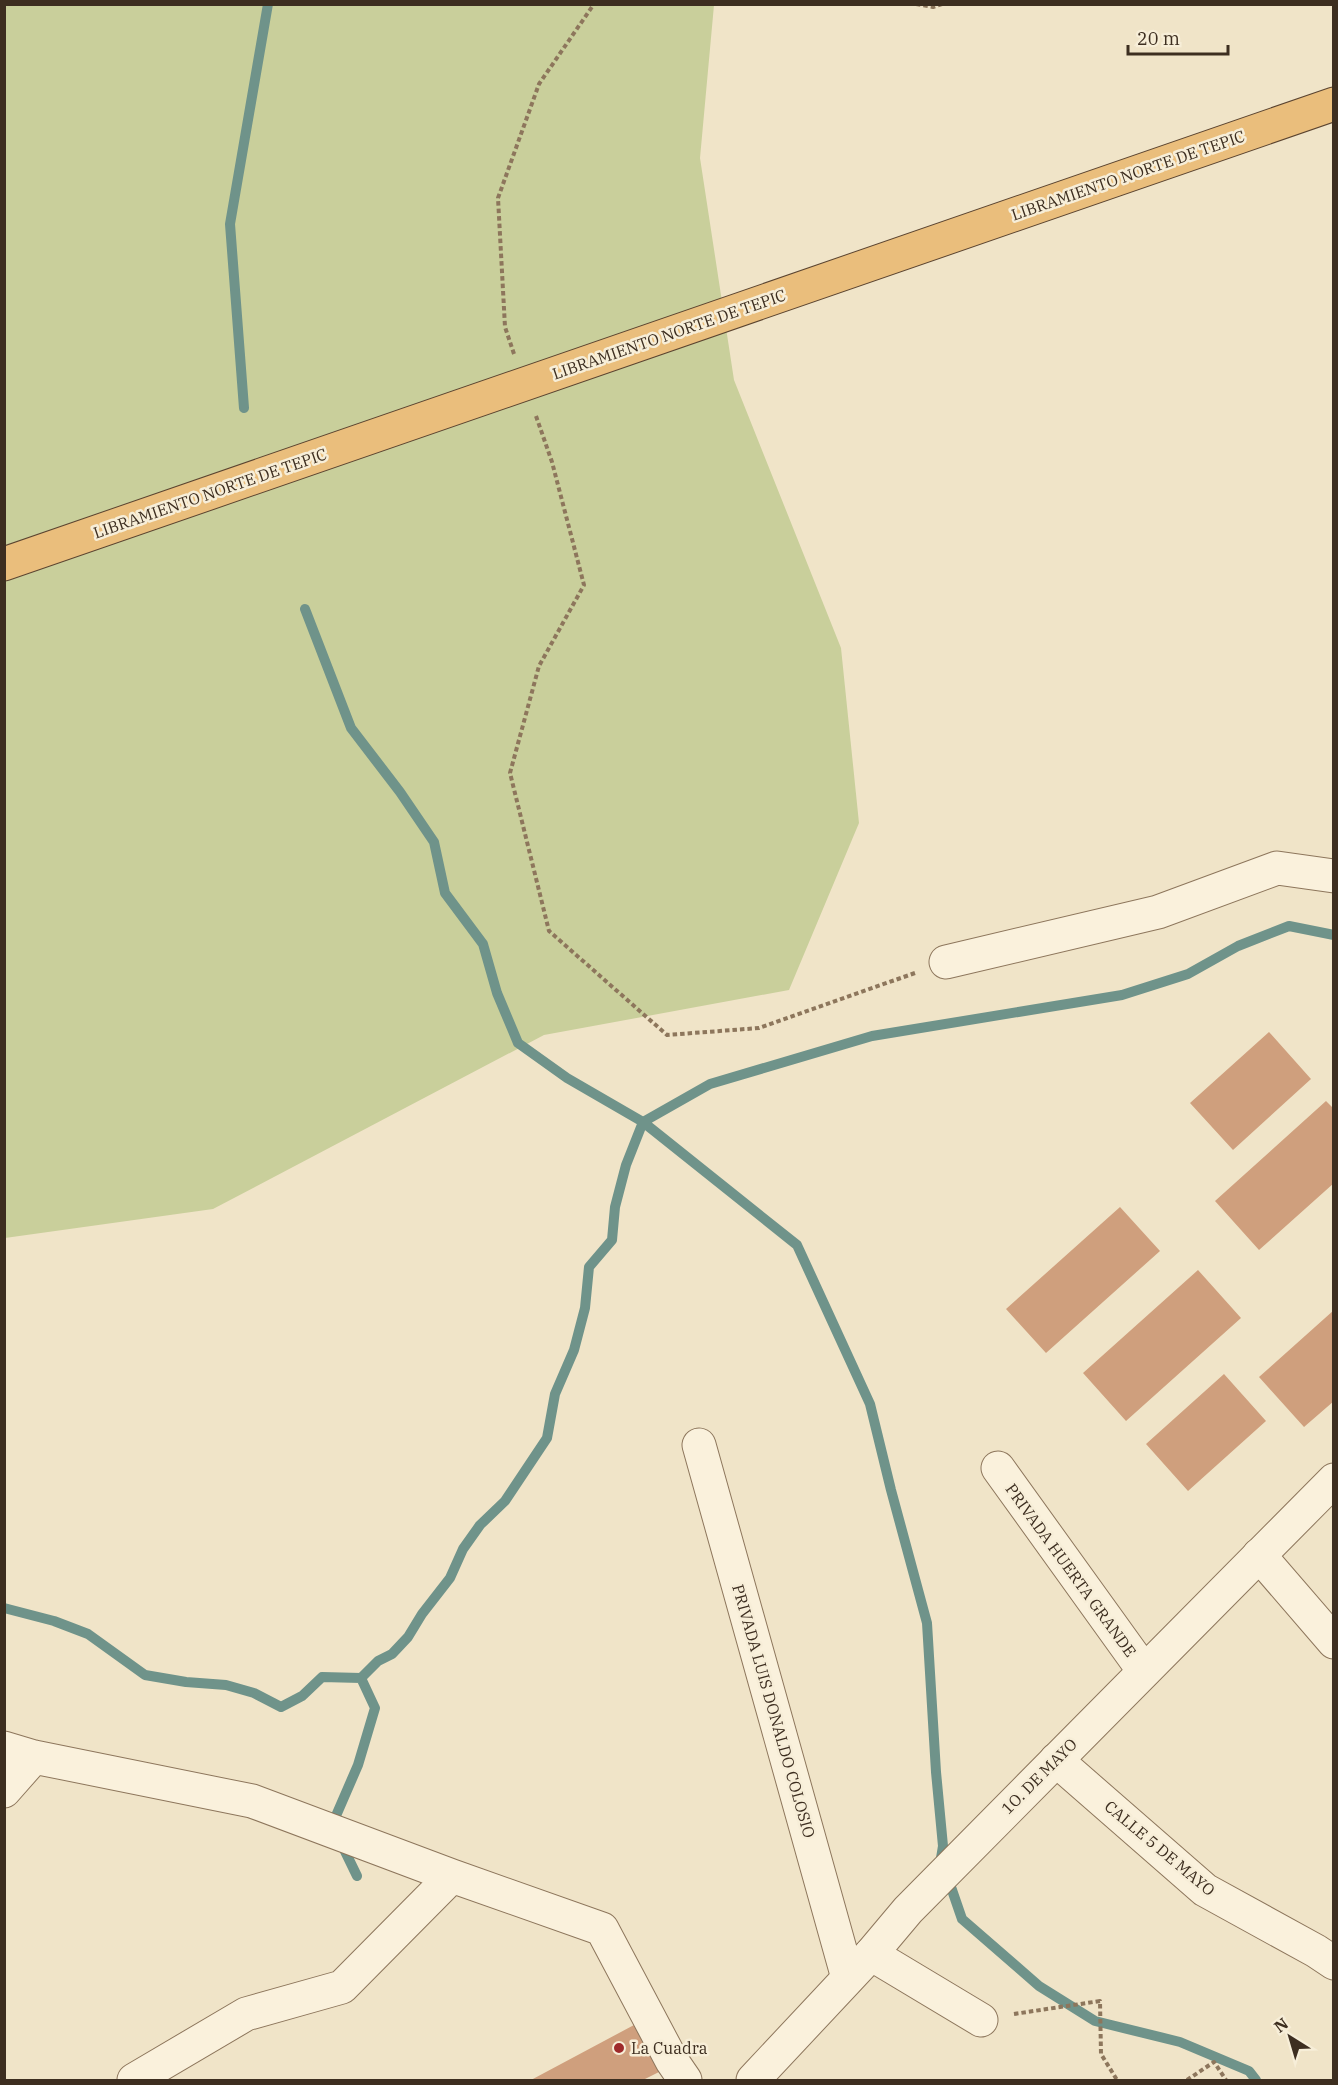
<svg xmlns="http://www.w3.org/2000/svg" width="1338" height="2085" font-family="'IBM Plex Serif',serif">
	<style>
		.green { fill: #c9cf9b }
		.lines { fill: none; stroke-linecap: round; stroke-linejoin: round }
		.stream { stroke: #6f938a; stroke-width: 10 }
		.building { fill: #cf9f7d }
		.minor-casing { stroke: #8d765c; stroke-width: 35 }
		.tertiary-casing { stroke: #8d765c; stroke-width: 35 }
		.trunk-casing { stroke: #5b4430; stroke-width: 35 }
		.path { stroke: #8d765c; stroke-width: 4; stroke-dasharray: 4.5 3; stroke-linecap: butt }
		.minor { stroke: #faf1dc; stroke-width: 33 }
		.tertiary { stroke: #faf1dc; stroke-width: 33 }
		.trunk { stroke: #eabe7c; stroke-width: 33 }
		.poi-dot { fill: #9e2a2b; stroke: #f7eed8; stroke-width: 2 }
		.labels { text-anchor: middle; stroke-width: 5; stroke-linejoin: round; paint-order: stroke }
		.street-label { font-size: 16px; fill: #3d2e20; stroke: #f7eed8 }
		.poi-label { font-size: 16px; fill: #3d2e20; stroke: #f7eed8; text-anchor: start }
	</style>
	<rect width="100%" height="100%" fill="#f0e4c8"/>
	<path class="green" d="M4,5h710l-14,153 34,222 107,268 18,175 -70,167 -245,45 -331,174 -208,29z"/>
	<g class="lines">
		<path class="stream" d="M244,408l-14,-184 38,-220
			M305,609l46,119 49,64 34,50 11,51 38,51 14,49 21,50 49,35 76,44 154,123 73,159 21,86 36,133 9,149 7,74 -2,12 21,61 77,67 56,35 85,21 69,29 7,9
			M4,1608l50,13 34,13 57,41 41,7 40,3 28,8 27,14 21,-11 20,-19 39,1 17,-17 14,-7 16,-17 14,-23 28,-36 13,-29 17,-24 25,-24 42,-63 8,-44 19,-44 11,-42 4,-41 23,-27 3,-33 11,-42 17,-43 67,-38 162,-48 250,-41 66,-21 50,-28 51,-20 45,9
			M333,1827l-1,-2 26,-60 17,-57 -14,-30
			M340,1841l17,35"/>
	</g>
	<path class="building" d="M1269,1032l42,47 -78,71 -43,-47z
		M1326,1101l8,8v74l-75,67 -44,-49z
		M1120,1207l40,44 -114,102 -40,-44z
		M1198,1270l43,48 -115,103 -43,-48z
		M1334,1310v91l-30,26 -45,-50z
		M1224,1374l42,47 -78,70 -42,-47z
		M634,2025l25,47 -16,8h-112z"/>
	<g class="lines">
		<g class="minor-casing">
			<path id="minor" d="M946,962l212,-50 119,-44 57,8
				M699,1445l149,533
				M998,1468l146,203
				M1259,1555l75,87
				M4,1748l30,9 218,44 200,75 150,53 70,132 13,19
				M1056,1760l149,130 111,61 18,12
				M4,1791l30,-34
				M871,1954l110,66
				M134,2080l112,-66 96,-27 110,-111"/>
		</g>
		<g class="tertiary-casing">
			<path id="tertiary" d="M753,2080l118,-126 37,-44 426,-430"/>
		</g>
		<g class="trunk-casing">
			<path id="trunk" d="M4,564l1330,-460"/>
		</g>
		<path class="path" d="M916,4l17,3 9,-3
			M1079,4h3
			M514,354l-9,-27 -7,-129 41,-114 55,-80
			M536,416l16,46 32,123 -45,81 -29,107 39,158 118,104 92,-7 156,-55
			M1014,2014l86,-13 1,53 16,26
			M1187,2080l27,-18 12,18"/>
		<use href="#minor" class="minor"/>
		<use href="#tertiary" class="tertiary"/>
		<use href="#trunk" class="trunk"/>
	</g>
	<circle class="poi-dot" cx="619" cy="2048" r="6"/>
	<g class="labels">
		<g class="street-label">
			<text transform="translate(1128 175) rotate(-19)" y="6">LIBRAMIENTO NORTE DE TEPIC</text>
			<text transform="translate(669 334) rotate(-19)" y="6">LIBRAMIENTO NORTE DE TEPIC</text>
			<text transform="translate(210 493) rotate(-19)" y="6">LIBRAMIENTO NORTE DE TEPIC</text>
			<text transform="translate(1071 1570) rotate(54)" y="6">PRIVADA HUERTA GRANDE</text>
			<text transform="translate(774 1711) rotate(74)" y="6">PRIVADA LUIS DONALDO COLOSIO</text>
			<text transform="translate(1039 1776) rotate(-45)" y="6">1O. DE MAYO</text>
			<text transform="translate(1160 1848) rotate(40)" y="6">CALLE 5 DE MAYO</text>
		</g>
		<g class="poi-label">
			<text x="631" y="2054">La Cuadra</text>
		</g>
	</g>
	<rect width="1338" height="2085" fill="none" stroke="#3d2e20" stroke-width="12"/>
	<g transform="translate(1290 2037) rotate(323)" stroke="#f7eed8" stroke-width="4.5" paint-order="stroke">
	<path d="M0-4.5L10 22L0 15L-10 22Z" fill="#3d2e20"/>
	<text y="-9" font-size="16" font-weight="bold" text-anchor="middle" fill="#3d2e20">N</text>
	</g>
	<path d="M1128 45v9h100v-9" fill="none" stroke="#3d2e20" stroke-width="3"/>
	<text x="1137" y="45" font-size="18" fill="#3d2e20" stroke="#f7eed8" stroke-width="4.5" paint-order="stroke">20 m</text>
</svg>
